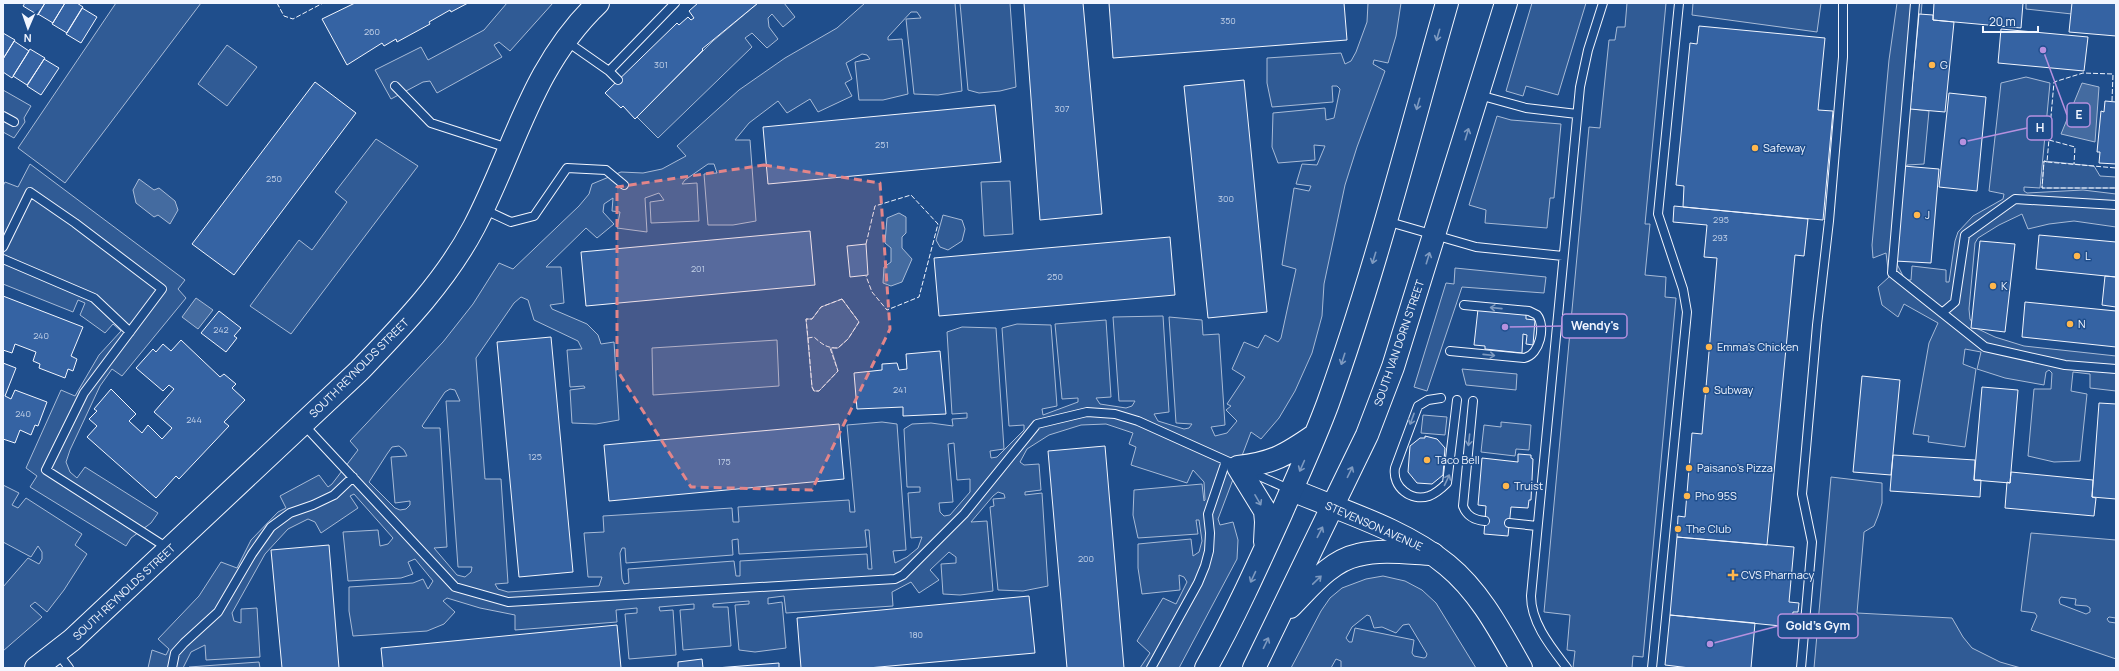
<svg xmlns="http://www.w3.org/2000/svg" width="2119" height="671" font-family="Manrope,sans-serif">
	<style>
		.built { fill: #305b95; stroke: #a8bbd7; fill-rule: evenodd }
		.water { fill: #446ba0; stroke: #a8bbd7 }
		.building { fill: #3563a3; stroke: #f2f6ff }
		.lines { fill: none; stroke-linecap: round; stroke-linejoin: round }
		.lane-casing { stroke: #f2f6ff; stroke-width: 10 }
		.secondary-casing { stroke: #f2f6ff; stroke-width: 24 }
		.primary-casing { stroke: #f2f6ff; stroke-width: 24 }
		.lane { stroke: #1f4e8c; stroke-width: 8 }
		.secondary { stroke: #1f4e8c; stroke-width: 22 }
		.primary { stroke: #1f4e8c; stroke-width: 22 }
		.fence { stroke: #f2f6ff; stroke-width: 1; stroke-dasharray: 5 2; stroke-linecap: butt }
		.oneway { stroke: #7e9ac0 }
		.marked { fill: #e38589; fill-opacity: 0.2; stroke: #e38589; stroke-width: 3; stroke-dasharray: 8 5; stroke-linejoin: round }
		.poi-dot { fill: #ffb74d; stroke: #1f4e8c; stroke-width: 1.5 }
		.labels { text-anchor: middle; stroke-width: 3; stroke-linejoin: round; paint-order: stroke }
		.number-label { font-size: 9px; fill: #c3d1e8 }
		.poi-label { font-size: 11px; fill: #f2f6ff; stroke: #1f4e8c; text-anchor: start }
		.street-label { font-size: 11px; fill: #f2f6ff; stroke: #1f4e8c }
		.leader { fill: none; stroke: #b691df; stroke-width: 1.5 }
		.callout-dot { fill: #b691df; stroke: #1f4e8c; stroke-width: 1.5 }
		.callout { fill: #1f4e8c; stroke: #b691df; stroke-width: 1.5 }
		.callout-label { font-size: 12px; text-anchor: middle; font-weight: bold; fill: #f2f6ff }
	</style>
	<rect width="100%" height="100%" fill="#1f4e8c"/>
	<path class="built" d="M116,3h85l-136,180 -47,-35z
		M507,3h46l-43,48 -11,-9 -5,3 8,12 -65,36 -7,-12 -7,1 -32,17 -16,-29 46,-23 7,13 56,-30z
		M758,3h26l11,14 -12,10 -11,-13 -4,4 1,9 9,12 -11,9 -15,-15 -7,5 7,9 -94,91 -21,-21 76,-76z
		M865,3h90l7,88 -24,4 -24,-1 -8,-75 15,-1 -4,-6h-6l-23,25v3l14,-1 6,55 -25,6h-24l-4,-38 15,-3 -3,-4 -5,-1 -16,9 6,16 -7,4 7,13 -34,16 -8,-13 -23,14 -9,-12 -29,22 -14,17h15l6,81 -23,4h-25l-4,-51 13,-1 -3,-9h-6l-23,16 -3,4 15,-1 2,38 -48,2 -1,-21 14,-2 -5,-7 -14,5 2,34 -30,-4 3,-16 -8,-1 1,-13 -9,6 -1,8 11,12 -17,14 -11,-10 -40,39h15l3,36 -14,2 2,4 35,15 11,11 3,9 13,-2 5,78 -23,4 -24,-1 -2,-33 15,-2 -1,-2 -14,1 -3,-37 15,-1 -4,-8 -44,-21 -6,-20 -7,-3 -7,6 -38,55 9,121h16l7,104 -13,1 3,5 10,3 91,-6 3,-9h-14l-4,-44 20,-1 -1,-16 129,-8 1,14h6l-1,-15 111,-7 1,12h5l-8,-87 35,-3 15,2 9,126 -13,1 2,12 12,-6 11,-9 4,-11 -11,1 -3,-45 12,-1v-5h-13l-3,-58 8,-5 19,-1 22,3 -1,-7 15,-1v-5l-15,1 -5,-82 15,-5 34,1 8,121 -14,2 1,7 6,-1 27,-27v-5l-15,1 -7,-98 15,-4 34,1 6,81 -15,3 1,6 35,-13v-4l-16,1 -7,-75 51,-4 5,77 -15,1 4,6 26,4 6,-2 3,-5h-16l-6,-84 50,-1 6,96 -15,2 4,7 26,8 5,-1 3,-4 -16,-1 -7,-106 33,3 1,15 16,-1 6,91 -14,2 4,9 12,-3 10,-12 -11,-11 5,-4 -4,-2 18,-27 -13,-8 12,-27 14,6 7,-13 13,7 3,-4 15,-69 -14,-4 12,-77 15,3 2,-5 -15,-2 6,-20 15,1 8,-19 -11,-1 1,15 -37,3 -6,-16 1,-34 52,-5 1,12 8,-2 6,-29 -3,-3h-5l1,16 -61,5 -5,-24v-25l74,-5 4,11 6,-3 5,-9 11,-30 1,-19h33l-5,33 -8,27 -14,-3 -1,4 12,7 -28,76 -12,38 -21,99 -2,32 -10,37 -17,38 -16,27 -18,21 -10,-7 -33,87 2,6 13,-3 5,18 -1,19 -58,109h-39l10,-15 -13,-12 26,-43 13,6 11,-22 -3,-5 -5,-2 1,15 -38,4 -4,-26v-24l53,-5 2,17 6,-4 3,-11 -3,-21h-3l2,14 -60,4 -5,-23 1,-25 68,-6 2,17 1,-1 -1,-18 -11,-12 -6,13 -56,-18 5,-18 -7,-3 4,-11 -27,-9 -25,1 -32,10 -22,14 -7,13 4,3 15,-1 2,26 -16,2v3l17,-2 6,93 -25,5 -25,-1 -8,-83 4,-1 -1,-7 12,-1 -1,-4 -6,-2 -5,4 -22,26 16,-1 6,70 -33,4 -17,-1 -2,-30 15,-1v-6l-7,-5 -19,18 9,10 -20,13 -8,-11 -19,10 1,14 -107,7 -2,-17 -16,2v6l14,-2 4,46 -31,4 -16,-2 -4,-45 14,-1v-3l-36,3v3h15l3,39 -48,4 -3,-40 14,-1v-5l-35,3 1,4 13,-1 3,45 -47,4 -4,-45 12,-1v-5l-21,2 1,12 -102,8v-15l-35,-7 -33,-10 -4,3 12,11 -11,12 -17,7 -74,5 -4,-25v-24l64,-4 10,-4 5,10 5,-8 -18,-22 -7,3 5,12 -12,4 -53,3 -5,-49 35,-2 2,16 8,-2 5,-6 -39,-44 -4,2 8,12 -37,25 -6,-11 -7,-3 -20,10 -23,25 -33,59 2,8 7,2v-14l16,-1 3,49 -54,3 -1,-15 -14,7 -8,16h-35l4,-18 14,5 3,-6 -11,-10 41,-43 22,-34 16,6 14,-28 27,-28 8,-4 -6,-12 39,-21 9,12 4,-3 26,-34 -8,-9 93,-99 30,-38 26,-41 14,6 66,-63 10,-12 3,-10 29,-12 22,1 19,-4 24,-13 -9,-10 62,-56 46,-32 52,-30zM450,389l5,1 5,11h-14l12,166h14l-1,5 -6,5 -8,-2 -23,-27 13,-1 -7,-119h-16l-2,-2 23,-34zM954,443l3,37 13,-1v13l-20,23 -6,1 -4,-4 -1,-9 14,-1 -5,-58zM399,446l5,4 3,6 -16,1 4,46 15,-2v4l-4,4 -6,1 -5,-2 -26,-26 18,-28 5,-7zM865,530h4l3,39h-4l-1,-15 -127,7v15h-4l-2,-15 -106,8 1,14 -5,1 -2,-5 -2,-26 2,-5h3l1,15 107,-8 -1,-15 6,-1 1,15 128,-7z
		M960,3h50l6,84 -16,4 -21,2 -11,-3z
		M1532,3h54l-28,92 -32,-9 -3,10 -17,-5z
		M1627,3h39l-21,221h5l-5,51 21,2 -1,20 11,1 -33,359 -10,-1 -1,12h-59l2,-17 -8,-1 3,-35 -26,-3 45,-485 11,1 9,-88h6l2,-13h8z
		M1693,3h128l-4,29 -125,-17z
		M1897,3h25l-9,106 16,2 -5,53 -17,1 -10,99 8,16h6l1,-14 34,4v12h3l6,-41 3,-9 15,-16 30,-17 1,-5 -15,-3 12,-108 25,-6 24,6 -10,105 -16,-1v4l3,2 56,-3 33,4v33l-42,-6 -25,3 -21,5 -6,-15 -23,11 -21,13 -3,5 -6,66 1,10 6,9 19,9 29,9 92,10v35l-26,-3v-14l-17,-2 -2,19 16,3 -7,67 -26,1 -26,-6 6,-67h17l1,-16 -3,-3 -3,2 -2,13 -39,-7 -28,-9 4,-17 -16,-3 -2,15 13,5 -11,78 -37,-5 1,-6 -16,-2 16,-91 9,-20 -34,-19 -6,13 -16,-12 -4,-18 11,-10 -3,-24 -13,5 -1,-13 17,-185z
		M2026,3h47l-1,11 -46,-5z
		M227,45l30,22 -30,39 -29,-22z
		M3,90l28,16 -7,12 1,4 -11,16 -11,-6z
		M1497,116l14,4 50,4 -7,74h-4l-3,30 -62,-5 1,-13 -17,-5z
		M376,139l42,27 -127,168 -41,-28 49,-66 13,10 35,-48 -12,-10z
		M2044,161l50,5 6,10 16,1v11h-74z
		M30,164l155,116 -7,9 8,9 -64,78 -10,-7 -12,17 -30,64 -4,12 4,10 7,6 8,-11 73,46 -7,10 -20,15 -5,8 -96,-59 7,-11 -11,-8 35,-78 14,6 24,-41 22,-24 -8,-7 -8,9 -25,-18 5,-12 -7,-3 -5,12 -70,-28v-98l2,-4 13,5z
		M1010,181l3,53 -29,2 -3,-54z
		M943,215l19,5 3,9 -3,12 -14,9 -8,-3 -4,-7z
		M1455,268l91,9 -2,16 -82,-6 -35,104 -13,-4 32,-104 8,1z
		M842,299l17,23 -11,17 -10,9h-7l7,23 -19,20h-5l-2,-4 -6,-68h6l9,-12z
		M777,340l2,46 -126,9 -1,-47z
		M1462,369l55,5 -1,16 -50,-5z
		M1423,415l24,2 -2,18 -24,-2z
		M1501,422l30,3 -2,25 -13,-1 -1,7 -34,-4 3,-27 17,2z
		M1831,477l51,6v20l-4,13 -4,10 -10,6 -7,81 95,5 11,19 9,11 28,14 21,6h-207z
		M3,485l16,8 -7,12 6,3 8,-10 56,36 -7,11 12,9 -23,36 -17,22 -12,-10 -5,4 12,11 -39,34v-64l25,-29 11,6 3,-5v-7l-4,-6 -7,11 -28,-15z
		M2031,533l85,7v78l-7,-1 -2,2 2,3 7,1v36l-85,-29 6,-14 -2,-3 -14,-2zM2061,597l15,2 -1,6 12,1 3,2v4l-4,2 -26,-10 -1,-4z
		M1383,576l22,5 17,9 14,13 40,65h-135v-7l-5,-2 -5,9h-40l30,-57 9,-13 12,-10 24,-9zM1367,615l3,1 4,12 8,-1 14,6 7,-8 6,-1 18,30 -1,3 -2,1 -10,-2 -2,-3 2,-13 -59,-12 -3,14h-3l-3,-4 6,-11z
		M259,662l1,6h-71v-1z"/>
	<path class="water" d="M2082,83l17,4 -4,55 -34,-8z
		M139,179l15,11 5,-2 16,13 3,9 -8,14 -12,-9 -4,2 -18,-14 -3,-13z
		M899,213l7,4v16l-4,4v11l10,11 -10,23 -11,4 -8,-3 1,-16 7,-5v-14l-6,-5 2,-25z
		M196,298l17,12 -15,19 -16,-12z"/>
	<path class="building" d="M25,3h20l-7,12 -15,-9z
		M45,3h20l-12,20 -15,-9z
		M65,3h12l6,4 -16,26 -15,-9z
		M468,3l-17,9 -1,-2 -21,12 1,2 -33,18 -1,-3 -12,7 -2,-3 -35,22 -25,-46 33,-16z
		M698,3h60l-56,46 1,1 -68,69 -12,-13 -2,2 -16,-15 72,-70 2,2 9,-8 3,3 3,-2 -5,-7z
		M1024,3h59l19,211 -62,6z
		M1109,3h235l3,37 -234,18z
		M1934,3h89l-2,25 -88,-8z
		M2072,3h44v33l-47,-4z
		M82,8l15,9 -16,26 -15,-9z
		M1919,14l14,1v5l21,2 -9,90 -35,-3z
		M1699,26l126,12 -7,72 15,1 -10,109 -140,-13 1,-21 -8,-1 14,-142 7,1z
		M2001,29l87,8 -4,34 -86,-8z
		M3,33l12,7 -12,19z
		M14,41l15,10 -17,27 -9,-6v-13z
		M30,49l15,9 -18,27 -14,-9z
		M44,59l15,9 -18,27 -14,-9z
		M1244,80l23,232 -59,6 -24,-232z
		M315,82l41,31 -122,162 -42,-31z
		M1949,93l37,4 -9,94 -38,-4z
		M2105,101l11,1v62l-17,-1 1,-11h-3l4,-41 3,1z
		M995,105l6,57 -233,22 -5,-57z
		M1903,166l36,3 -8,94 -36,-2z
		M1674,206l134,13 -4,37 -9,-1 -28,290 -90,-8 1,-21 7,1 7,-84 10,1 15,-176 -13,-1 3,-32 -34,-3z
		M810,231l5,54 -229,21 -5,-54z
		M2039,235l77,7v35l-80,-8z
		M1170,237l5,58 -236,21 -5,-58z
		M1980,241l35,3 -10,88 -34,-4z
		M866,244l2,31 -18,2 -3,-31z
		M2105,276l11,1v30l-14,-2z
		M3,296l80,31 -12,29 6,3 -4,12 -5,-2 -3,9 -26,-10 1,-4 -7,-3 3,-9 -21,-8 -3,9 -9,-3z
		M2025,302l91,9v36l-94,-10z
		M1478,309l48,5v5l9,1 -2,25 -7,-1 1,-9 -4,-1 -1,19 -37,-4v-3l-11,-1z
		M219,311l22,17 -7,8 3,2 -11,14 -25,-19z
		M551,337l22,235 -54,5 -22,-235z
		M181,340l39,37 4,-3 12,10 -4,4 13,12 -21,22 5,4 -50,53 -3,-3 -20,22 -69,-61 10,-11 -8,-7 8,-8 -3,-2 17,-20 25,25 -7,7 13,12 6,-8 14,14 10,-11 -18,-16 20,-23 -5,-4 -6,6 -27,-23 17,-19 3,3 7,-8 8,7z
		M940,351l6,63 -43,2v-9l-46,2 -3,-36 28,-3v-6l15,-1 2,7 8,-1 -1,-15z
		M3,363l13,5 -11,28 6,3 4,-9 32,12 -9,24 -3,-1 -4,10 -11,-5 -5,13 -12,-4z
		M1862,376l38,4 -9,95 -38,-3z
		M1982,387l36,3 -8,93 -36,-3z
		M2099,403l17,1v95l-24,-2z
		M839,424l5,55 -235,22 -5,-56z
		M1425,436l12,3 8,9 -2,27 -11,9 -15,-1 -9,-11 2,-26 10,-8h5z
		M1105,446l19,222h-57l-19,-217z
		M1518,454l13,1v3l2,1 -2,41h-2l-1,8 -17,-1 -3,29 -24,-2 2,-28 -8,-1 4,-47 36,4z
		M1893,455l82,5 -1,20h7l-1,17 -90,-6z
		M2011,472l82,8 -1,17 4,1 -2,18 -89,-8 2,-26 3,1z
		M1677,537l117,10 -5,55 10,1 -1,9h-5l-2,15 -121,-12z
		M329,545l10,123h-57l-11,-118z
		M1029,596l6,57 -167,15h-67l-4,-50z
		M1670,615l85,8 -4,45h-61l-25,-3z
		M617,625l4,43h-238l-2,-20z
		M702,659l1,9h-25v-6z
		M779,663v5h-63z"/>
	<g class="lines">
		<g class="lane-casing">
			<path id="lane" d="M1915,3l-23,270 93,74 80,18 51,4
				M566,41l43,30 66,-68
				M609,71l9,9
				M395,86l36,37 77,25
				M1479,95l47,13 51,6
				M3,116l11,6
				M483,209l28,13 23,-6 33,-48 39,2 18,15
				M1386,221l90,26 87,9
				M3,247l27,-55 45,31 87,66 -78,104 -38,77 123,79
				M3,259l91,39 36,34
				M1942,313l13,-11 10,-67 50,-36 101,6
				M1450,351l74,7c16,-3 22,-32 13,-43l-8,-4 -65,-6
				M1441,398l-13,2 -10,6 -23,62c-3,19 16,34 34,28 8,-3 13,-8 18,-13l10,-83
				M1473,401l-10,105c4,11 12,14 22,15
				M304,425l151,162 53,15 387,-23 8,-4 61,-61 73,-90 50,-12 28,2 23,7 100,45
				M1248,471l43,19
				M1509,523l28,3
				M57,652l12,16
				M172,668l3,-15 9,-10 34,-31 34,-58 19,-27 19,-14 23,-8 21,-10 19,-18
				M1151,668l47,-85 7,-17 4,-15 1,-18 -2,-19 18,-53
				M1567,668c-16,-21 -36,-45 -36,-72l49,-509 8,-37 15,-47
				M1652,668l35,-356 -4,-23 -25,-75 21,-211
				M1801,668l11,-126 -10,-48 15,-169 12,-104 14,-164v-54"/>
		</g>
		<g class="secondary-casing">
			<path id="secondary" d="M1292,490c50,21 113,40 155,75 33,27 53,66 74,103
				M36,668l36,-28 287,-269c42,-44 86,-89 115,-144 41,-78 57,-160 124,-224"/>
		</g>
		<g class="primary-casing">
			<path id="primary" d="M1265,542l1,-20 -1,-11 -27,-44c35,-4 48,-12 77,-32
				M1290,607c20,-20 40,-46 68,-52 24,-6 50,-2 75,-1
				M1206,668c28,-50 51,-101 75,-154 16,-37 33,-73 47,-111 47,-131 81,-267 119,-400
				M1254,668l113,-233 26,-68 113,-364"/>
		</g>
		<use href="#lane" class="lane"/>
		<use href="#secondary" class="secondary"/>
		<use href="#primary" class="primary"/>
		<path class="fence" d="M277,3l7,13 9,3 30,-16
			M2112,101l1,-27 -30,-1 -29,9 -7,80 69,6
			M2049,140l26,7 -1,17
			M2047,162l-3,-1 -2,27h74
			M866,244l9,-38 36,-11 27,29 -19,73 -32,13 -15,-18 -6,-16
			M842,299l17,23 -11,17 -10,9c-11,0 -15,-3 -24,-11l-6,1 -2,-19h6l9,-12z
			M808,338l4,49 2,4h5l19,-20 -8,-23"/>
	</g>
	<defs><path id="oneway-shaft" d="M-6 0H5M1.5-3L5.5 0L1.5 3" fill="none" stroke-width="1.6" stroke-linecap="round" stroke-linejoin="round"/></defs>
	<g class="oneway">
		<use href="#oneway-shaft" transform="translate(1438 35) rotate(106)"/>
		<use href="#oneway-shaft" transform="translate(1418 104) rotate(106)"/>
		<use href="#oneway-shaft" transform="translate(1467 134) rotate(-73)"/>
		<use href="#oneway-shaft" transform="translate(1374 258) rotate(107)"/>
		<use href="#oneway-shaft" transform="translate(1428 258) rotate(-73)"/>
		<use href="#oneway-shaft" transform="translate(1496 308) rotate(-174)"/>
		<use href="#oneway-shaft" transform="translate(1489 355) rotate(6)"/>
		<use href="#oneway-shaft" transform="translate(1343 359) rotate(108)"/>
		<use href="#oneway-shaft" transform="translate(1412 419) rotate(110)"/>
		<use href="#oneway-shaft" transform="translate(1469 440) rotate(96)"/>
		<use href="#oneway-shaft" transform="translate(1302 466) rotate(114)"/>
		<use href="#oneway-shaft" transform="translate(1350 472) rotate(-64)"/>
		<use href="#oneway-shaft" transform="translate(1447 480) rotate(-65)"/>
		<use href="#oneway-shaft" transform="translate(1258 500) rotate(60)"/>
		<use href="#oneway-shaft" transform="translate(1320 532) rotate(-63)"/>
		<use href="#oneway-shaft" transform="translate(1253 577) rotate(115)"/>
		<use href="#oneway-shaft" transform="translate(1317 580) rotate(-44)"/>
		<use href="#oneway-shaft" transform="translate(1266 643) rotate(-64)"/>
	</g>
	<path class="marked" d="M764,165l116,18 10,146 -78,161 -121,-3 -74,-117v-183z"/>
	<g class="poi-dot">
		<circle cx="1932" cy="65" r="4"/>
		<circle cx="1755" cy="148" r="4"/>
		<circle cx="1917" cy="215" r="4"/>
		<circle cx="2077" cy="256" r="4"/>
		<circle cx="1993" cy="286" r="4"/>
		<circle cx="2070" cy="324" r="4"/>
		<circle cx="1709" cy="347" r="4"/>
		<circle cx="1706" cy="390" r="4"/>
		<circle cx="1427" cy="460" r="4"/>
		<circle cx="1689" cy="468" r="4"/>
		<circle cx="1506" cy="486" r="4"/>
		<circle cx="1687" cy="496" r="4"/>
		<circle cx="1678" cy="529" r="4"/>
		<path d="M1731 569h4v4h4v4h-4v4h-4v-4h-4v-4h4z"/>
	</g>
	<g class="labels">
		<g class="number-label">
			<text x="1228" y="24">350</text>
			<text x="372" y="35">260</text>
			<text x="661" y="68">301</text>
			<text x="1062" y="112">307</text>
			<text x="882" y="148">251</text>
			<text x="274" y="182">250</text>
			<text x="1226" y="202">300</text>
			<text x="1721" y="223">295</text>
			<text x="1720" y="241">293</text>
			<text x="698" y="272">201</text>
			<text x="1055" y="280">250</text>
			<text x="221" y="333">242</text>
			<text x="41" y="339">240</text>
			<text x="900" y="393">241</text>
			<text x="23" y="417">240</text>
			<text x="194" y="423">244</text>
			<text x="535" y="460">125</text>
			<text x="724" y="465">175</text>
			<text x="1086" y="562">200</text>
			<text x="916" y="638">180</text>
		</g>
		<g class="poi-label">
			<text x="1940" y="69">G</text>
			<text x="1763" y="152">Safeway</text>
			<text x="1925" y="219">J</text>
			<text x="2085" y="260">L</text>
			<text x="2001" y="290">K</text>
			<text x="2078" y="328">N</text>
			<text x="1717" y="351">Emma's Chicken</text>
			<text x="1714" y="394">Subway</text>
			<text x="1435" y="464">Taco Bell</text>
			<text x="1697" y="472">Paisano's Pizza</text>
			<text x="1514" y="490">Truist</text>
			<text x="1695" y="500">Pho 95S</text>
			<text x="1686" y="533">The Club</text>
			<text x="1741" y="579">CVS Pharmacy</text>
		</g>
		<g class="street-label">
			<text transform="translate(1399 343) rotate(-71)" y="4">SOUTH VAN DORN STREET</text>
			<text transform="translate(359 368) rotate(-45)" y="4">SOUTH REYNOLDS STREET</text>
			<text transform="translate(1374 526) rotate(24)" y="4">STEVENSON AVENUE</text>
			<text transform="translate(124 592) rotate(-43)" y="4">SOUTH REYNOLDS STREET</text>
		</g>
	</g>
	<path class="leader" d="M2043 50L2067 115M1963 142L2027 128M1505 327L1562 326M1710 644L1778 626"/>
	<g class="callout-dot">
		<circle cx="2043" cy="50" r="4"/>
		<circle cx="1963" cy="142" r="4"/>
		<circle cx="1505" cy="327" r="4"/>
		<circle cx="1710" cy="644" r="4"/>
	</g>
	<g class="callout">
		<rect x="2067" y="103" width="23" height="24" rx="4"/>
		<rect x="2027" y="116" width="25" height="24" rx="4"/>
		<rect x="1562" y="314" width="65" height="24" rx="4"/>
		<rect x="1778" y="614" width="80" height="24" rx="4"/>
	</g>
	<g class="callout-label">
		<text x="2079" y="119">E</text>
		<text x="2040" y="132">H</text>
		<text x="1595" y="330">Wendy's</text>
		<text x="1818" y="630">Gold's Gym</text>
	</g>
	<rect width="2119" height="671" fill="none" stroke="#f2f6ff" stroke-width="8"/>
	<g transform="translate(28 28) rotate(182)" stroke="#1f4e8c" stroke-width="3" paint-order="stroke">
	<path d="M0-3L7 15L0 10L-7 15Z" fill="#f2f6ff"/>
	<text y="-6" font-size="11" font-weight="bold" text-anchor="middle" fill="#f2f6ff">N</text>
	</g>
	<path d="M1983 26v6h55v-6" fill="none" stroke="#f2f6ff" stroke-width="2"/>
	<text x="1989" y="26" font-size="12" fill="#f2f6ff" stroke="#1f4e8c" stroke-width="3" paint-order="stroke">20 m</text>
</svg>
